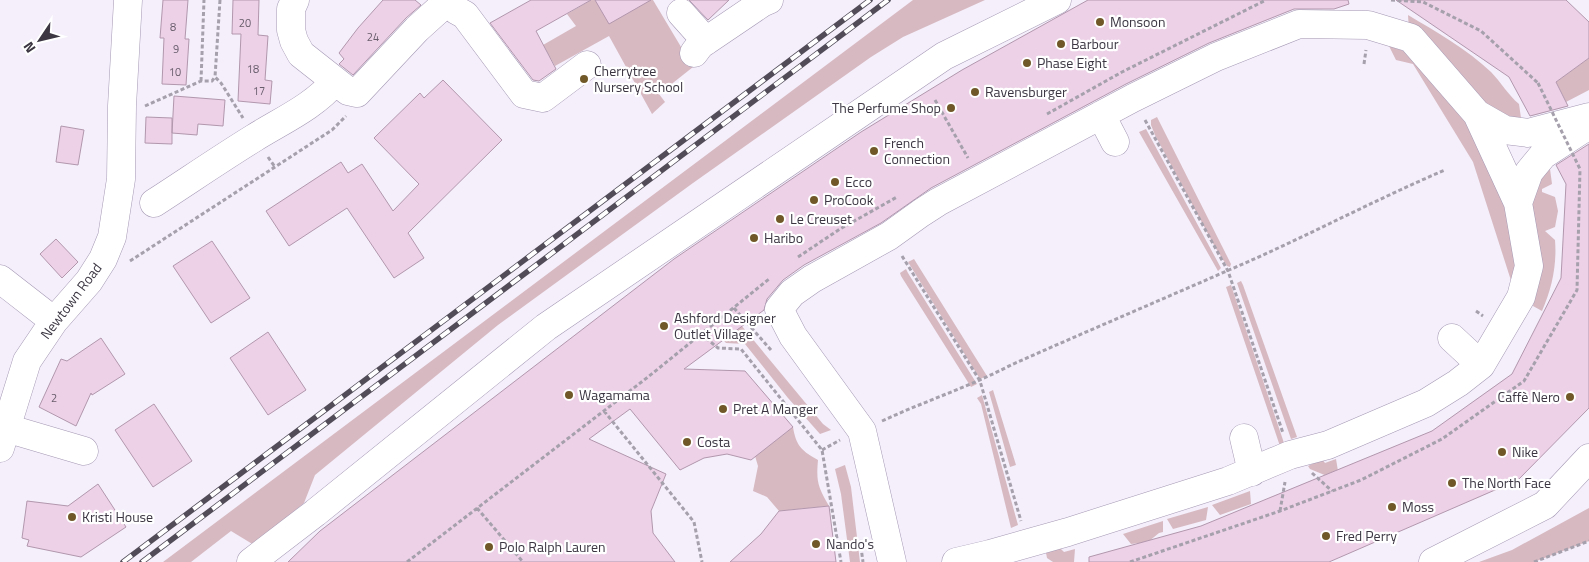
<svg xmlns="http://www.w3.org/2000/svg" width="1589" height="562" font-family="'Titillium Web',sans-serif">
	<style>
		.green { fill: #d7b9c1 }
		.building { fill: #edd1e7; stroke: #b297ad }
		.lines { fill: none; stroke-linecap: round; stroke-linejoin: round }
		.minor-casing { stroke: #a598b4; stroke-width: 29 }
		.path { stroke: #a5a0ac; stroke-width: 3; stroke-dasharray: 4 2.5; stroke-linecap: butt }
		.minor { stroke: #fff; stroke-width: 28 }
		.rail-casing { stroke: #514c58; stroke-width: 5.5 }
		.rail { stroke: #fff; stroke-width: 4; stroke-dasharray: 11; stroke-linecap: butt }
		.path-bridge { stroke: #a5a0ac; stroke-width: 3; stroke-dasharray: 4 2.5; stroke-linecap: butt }
		.poi-dot { fill: #715829; stroke: #fff; stroke-width: 2 }
		.labels { text-anchor: middle; stroke-width: 4.5; stroke-linejoin: round; paint-order: stroke }
		.number-label { font-size: 11px; fill: #685d6b }
		.poi-label { font-size: 14px; fill: #3b3642; stroke: #fff; text-anchor: start }
		.street-label { font-size: 14px; fill: #3b3642; stroke: #fff }
	</style>
	<rect width="100%" height="100%" fill="#f4effb"/>
	<path class="green" d="M591,0h62l40,67 -34,27 6,8 -13,12 -43,-78 -54,30 -12,-21 33,-19 -9,-12z
		M913,0h72l-82,37 -32,20 -178,126 -195,142 -183,150 -11,28 -50,42 -23,-14 -40,31h-28z
		M1408,15c27,16 60,35 83,57 10,10 17,23 28,32l3,21 -39,-16 -74,-78z
		M1389,46l21,7 9,7 71,93 28,88 -3,52 -42,-131 -60,-98 -17,-4z
		M1589,58v32l-23,12 -10,-20z
		M1157,117l74,147 -1,3 -3,-1 -12,-19 -60,-112 -4,-10v-5z
		M1146,129l75,139 -3,3 -79,-139z
		M1547,163l3,6 2,15 -10,5v3l13,5 3,14 -3,16 -10,4 10,9c2,25 -3,48 -13,71l-9,-5 3,-16 -8,-69 5,-39z
		M914,259l73,117 -7,3 -72,-117z
		M906,269l2,4 69,111 -6,3 -70,-111 -1,-3z
		M1241,281l2,4 54,152 -6,2 -54,-156z
		M1231,285l54,161 -3,6 -56,-165z
		M736,319l87,105 8,6 -11,4 -32,-36 -43,-54 -19,-1 -9,-10z
		M993,390l23,75 -6,2 -21,-75z
		M982,395l36,130 -7,3 -30,-124 -4,-6z
		M793,427c3,19 9,24 25,33 -2,22 0,27 11,46l-50,5 -12,-14 -14,-6 5,-25 -3,-10z
		M1322,459l3,4 11,-4 2,12 -11,5 -17,-7 -2,-3z
		M845,465l6,22 9,75h-10l-9,-68 -6,-25z
		M1250,491l1,13 -31,11 -8,-10z
		M1208,507l-2,13 -33,9 -6,-10z
		M1589,508v33l-55,21h-55l33,-12z
		M1163,521v11l-4,1 -11,9 -17,2 -8,-10z
		M1060,548l4,4 11,-3 -1,13h-21l-6,-4 -1,-5z"/>
	<path class="building" d="M163,0h25l-3,39h4l-3,46 -24,-1 2,-46h-4z
		M233,0h26l-1,35 10,1 -3,44 7,1 -2,23 -32,-3 3,-67h-9z
		M383,0h32l6,5 -15,13 -53,57 -14,-11 5,-5 -5,-6 19,-25z
		M531,0h60l-55,31 20,38 -17,12 -6,-1 -43,-57z
		M595,0h56l-42,24z
		M689,0h40l-21,20z
		M1088,0h260l1,4 -15,5h-40l-85,34 -83,41 -195,104 -50,35 -77,42 -21,15 -16,19 -3,11 -80,59 61,2 48,56 -42,33 -24,-6 -23,4 -24,12 -50,-61 -41,30 77,35 -15,37 2,22 22,29h-387l32,-31 354,-272 187,-127 101,-62z
		M1396,0h170l23,22v36l-33,24 12,24 -38,10 -21,-39z
		M443,80l59,60 -94,93 16,25 -30,20 -47,-70 -58,38 -23,-35 75,-49 7,11 14,-9 31,47 26,-27 -45,-46 46,-45 4,5z
		M174,96l51,4 -2,26 -25,-2 -1,11 -25,-2z
		M146,117l26,1v26l-27,-1z
		M61,126l23,4 -6,35 -22,-3z
		M1589,144v264l-71,72 -189,82h-240v-5l112,-31 231,-95 80,-57 49,-96 5,-94 -10,-19z
		M56,239l22,23 -16,16 -22,-24z
		M212,241l38,57 -39,25 -38,-57z
		M268,332l38,58 -38,25 -38,-57z
		M101,338l24,36 -33,21 -1,-2 -15,33 -37,-19 22,-48 6,2z
		M154,404l38,57 -39,26 -38,-57z
		M98,484l28,43 -45,30 -54,-11 2,-6 -7,-2 5,-37 41,5z
		M829,506l7,56h-106l31,-28 18,-23z"/>
	<g class="lines">
		<g class="minor-casing">
			<path id="minor" d="M295,0l-4,9v21l3,11 7,13 47,37 9,2 60,-64 31,-28 8,9 9,5 59,79 19,4 44,-33
				M681,13l25,28
				M694,53l6,-8 62,-42 7,-3
				M1477,114l28,16 23,3 61,-16
				M1101,115l14,27
				M154,203c34,-22 66,-44 100,-65 27,-17 61,-32 81,-57
				M1518,203l11,-31 14,-17 46,-30
				M0,279l54,42
				M1452,338l29,27
				M6,428l78,23
				M1244,438l8,34
				M0,448l27,-87 27,-40 35,-40 14,-22 9,-22 9,-58 1,-73 6,-106
				M251,562l64,-49 231,-186 398,-271 113,-56
				M892,562l-30,-131 -69,-95 -14,-27 13,-16 20,-14 77,-43 32,-23 17,-11 195,-104 83,-41 83,-33 69,1 43,13 66,76 41,89 11,63 -8,31 -40,68 -23,18 -32,20 -98,42 -38,10 -62,26 -160,51 -78,22 -34,8
				M1433,562l112,-57 44,-47"/>
		</g>
		<path class="path" d="M220,0l-5,77 6,6 22,35
			M1391,0l32,2 58,29 57,52
			M1364,64l2,-14
			M201,81l3,-81
			M935,100l33,58
			M145,106l56,-25h11l3,-4
			M1047,114l75,-42 144,-72
			M1145,120l83,151 55,162
			M268,157l7,10
			M902,256l78,125 41,140
			M798,257l42,-28 57,-32
			M130,261l202,-131 14,-14
			M734,308l37,42
			M1476,311l7,5
			M701,334l17,14 23,1 81,101 19,112
			M604,411l90,111 8,40
			M882,421c43,-20 87,-34 129,-56 72,-32 145,-63 218,-95 73,-31 143,-69 216,-100
			M822,450l18,-10
			M1312,473l20,18
			M477,508l46,54
			M1280,511l5,-29
			M860,540l3,22
			M407,562l241,-185 121,-98
			M1130,562l150,-51 81,-31 81,-41 82,-58 53,-91 3,-121
			M1534,562l55,-21"/>
		<use href="#minor" class="minor"/>
		<g class="rail-casing">
			<path id="rail" d="M123,562l747,-562
				M142,562l746,-562"/>
		</g>
		<use href="#rail" class="rail"/>
		<path class="path-bridge" d="M1538,83l42,86"/>
	</g>
	<g class="poi-dot">
		<circle cx="1100" cy="22" r="5"/>
		<circle cx="1061" cy="44" r="5"/>
		<circle cx="1027" cy="63" r="5"/>
		<circle cx="584" cy="79" r="5"/>
		<circle cx="975" cy="92" r="5"/>
		<circle cx="951" cy="108" r="5"/>
		<circle cx="874" cy="151" r="5"/>
		<circle cx="835" cy="182" r="5"/>
		<circle cx="814" cy="200" r="5"/>
		<circle cx="780" cy="219" r="5"/>
		<circle cx="754" cy="238" r="5"/>
		<circle cx="664" cy="326" r="5"/>
		<circle cx="569" cy="395" r="5"/>
		<circle cx="1570" cy="397" r="5"/>
		<circle cx="723" cy="409" r="5"/>
		<circle cx="687" cy="442" r="5"/>
		<circle cx="1502" cy="452" r="5"/>
		<circle cx="1452" cy="483" r="5"/>
		<circle cx="1392" cy="507" r="5"/>
		<circle cx="72" cy="517" r="5"/>
		<circle cx="1326" cy="536" r="5"/>
		<circle cx="816" cy="544" r="5"/>
		<circle cx="489" cy="547" r="5"/>
	</g>
	<g class="labels">
		<g class="number-label">
			<text x="245" y="27">20</text>
			<text x="173" y="31">8</text>
			<text x="373" y="41">24</text>
			<text x="176" y="53">9</text>
			<text x="253" y="73">18</text>
			<text x="175" y="76">10</text>
			<text x="259" y="95">17</text>
			<text x="54" y="402">2</text>
		</g>
		<g class="poi-label">
			<text x="1110" y="27">Monsoon</text>
			<text x="1071" y="49">Barbour</text>
			<text x="1037" y="68">Phase Eight</text>
			<text x="594" y="76">Cherrytree<tspan x="594" dy="16">Nursery School</tspan></text>
			<text x="985" y="97">Ravensburger</text>
			<text x="941" y="113" text-anchor="end">The Perfume Shop</text>
			<text x="884" y="148">French<tspan x="884" dy="16">Connection</tspan></text>
			<text x="845" y="187">Ecco</text>
			<text x="824" y="205">ProCook</text>
			<text x="790" y="224">Le Creuset</text>
			<text x="764" y="243">Haribo</text>
			<text x="674" y="323">Ashford Designer<tspan x="674" dy="16">Outlet Village</tspan></text>
			<text x="579" y="400">Wagamama</text>
			<text x="1560" y="402" text-anchor="end">Caffè Nero</text>
			<text x="733" y="414">Pret A Manger</text>
			<text x="697" y="447">Costa</text>
			<text x="1512" y="457">Nike</text>
			<text x="1462" y="488">The North Face</text>
			<text x="1402" y="512">Moss</text>
			<text x="82" y="522">Kristi House</text>
			<text x="1336" y="541">Fred Perry</text>
			<text x="826" y="549">Nando's</text>
			<text x="499" y="552">Polo Ralph Lauren</text>
		</g>
		<g class="street-label">
			<text transform="translate(71 301) rotate(-53)" y="5">Newtown Road</text>
		</g>
	</g>
	<g transform="translate(40 40) rotate(235)" stroke="#ffffff" stroke-width="4" paint-order="stroke">
	<path d="M0-4L9 19L0 12L-9 19Z" fill="#3b3642"/>
	<text y="-8" font-size="14" font-weight="bold" text-anchor="middle" fill="#3b3642">N</text>
	</g>
</svg>
